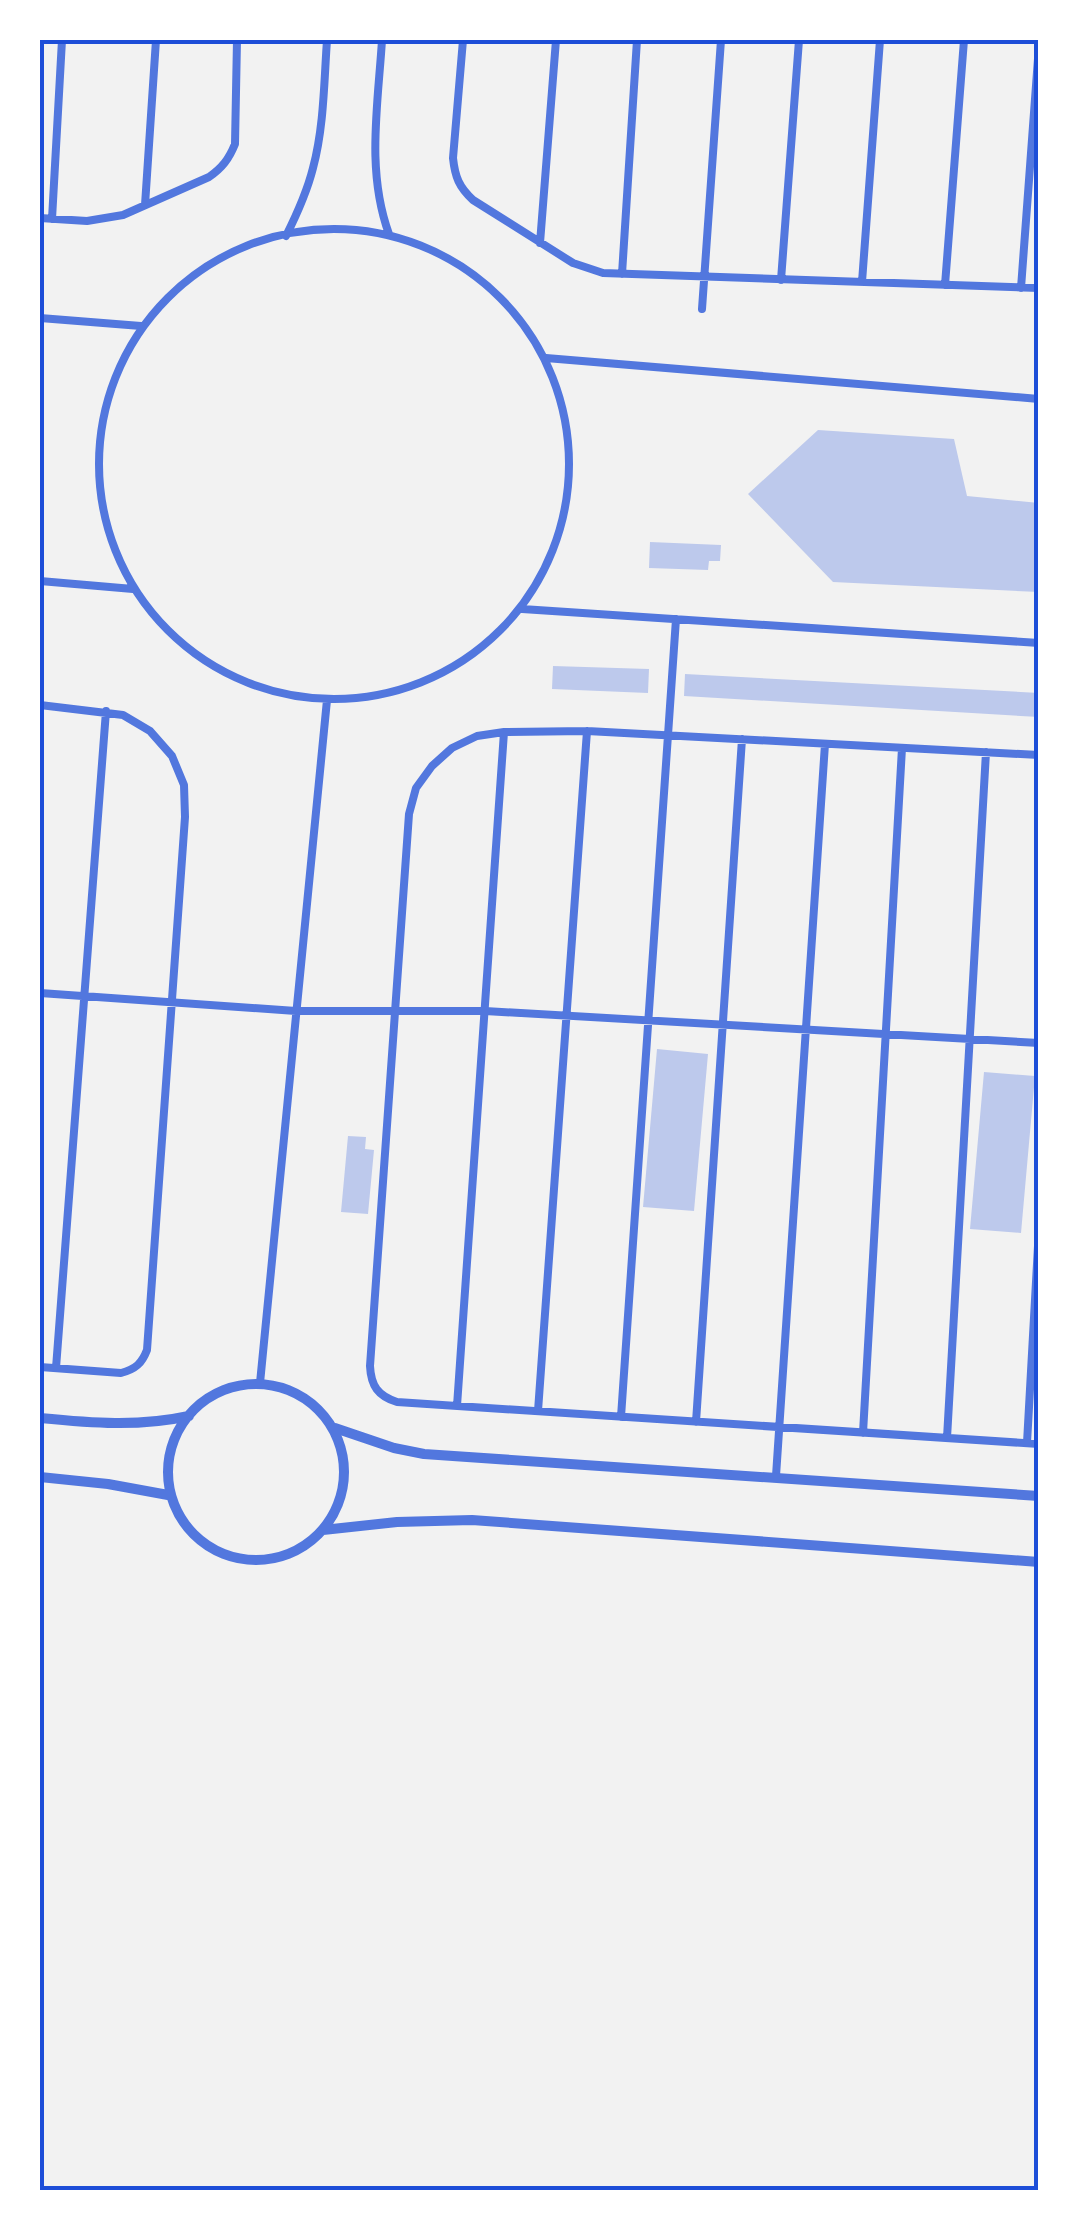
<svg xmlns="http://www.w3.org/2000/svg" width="1079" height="2231" font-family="Helvetica,sans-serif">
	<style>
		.building { fill: #bdc9ec }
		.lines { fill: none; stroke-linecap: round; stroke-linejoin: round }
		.service { stroke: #5277de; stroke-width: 8 }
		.minor { stroke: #5277de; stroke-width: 10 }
		.neatline { fill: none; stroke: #1d4ed8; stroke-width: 4 }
	</style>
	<rect width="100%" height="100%" fill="#f2f2f2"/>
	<path class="building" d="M818,430l136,9 13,57 72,7v89l-206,-10 -85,-88z
		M650,542l71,3 -1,16h-11l-1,9 -59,-2z
		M553,666l96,3 -1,24 -96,-4z
		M685,674l354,19v24l-355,-21z
		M657,1049l51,5 -14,157 -51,-4z
		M984,1072l51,4 -14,157 -51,-4z
		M348,1136l18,1 -1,12 9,1 -6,64 -27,-2z"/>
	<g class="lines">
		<path class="service" d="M382,40c-4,65 -16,131 7,194
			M463,40l-10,118c2,19 6,29 20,42l100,63 30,10 436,15
			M145,205l11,-165
			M40,218l47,3 36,-6 86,-38c13,-9 20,-18 26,-33l2,-104
			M52,219l10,-179
			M99 464a235 235 0 1 1 470 0a235 235 0 1 1-470 0Z
			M286,236c11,-22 21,-44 27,-68 11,-41 11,-86 14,-128
			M540,243l16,-203
			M622,274l15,-234
			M781,280l18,-240
			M862,282l18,-242
			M945,285l19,-245
			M1021,288l18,-243
			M702,309l19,-269
			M40,318l101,8
			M546,358l493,41
			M40,581l93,8
			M522,609l517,34
			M40,705l83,10 27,16 22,25 12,29 1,32 -38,533c-5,13 -11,19 -26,23l-81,-6
			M1039,755l-452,-24 -83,1 -27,4 -25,12 -20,18 -16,22 -7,26 -39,552c1,20 8,30 27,36l642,42
			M40,993l256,18h189l554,32
			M56,1368l50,-657
			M260,1383l67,-683
			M457,1406l47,-674
			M538,1411l49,-680
			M621,1417l55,-798
			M696,1422l46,-683
			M863,1433l39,-685
			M947,1438l39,-686
			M1027,1443l12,-215
			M776,1476l49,-732"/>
		<path class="minor" d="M168 1472a88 88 0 1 1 176 0a88 88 0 1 1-176 0Z
			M40,1418c51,5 99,9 149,-2
			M335,1428l59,20 30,6 615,42
			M40,1477l68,7 60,11
			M323,1530l74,-8 75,-2 567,42"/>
	</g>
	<rect width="1079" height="2231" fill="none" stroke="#ffffff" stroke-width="85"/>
	<rect x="42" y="42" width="994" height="2146" class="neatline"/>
</svg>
